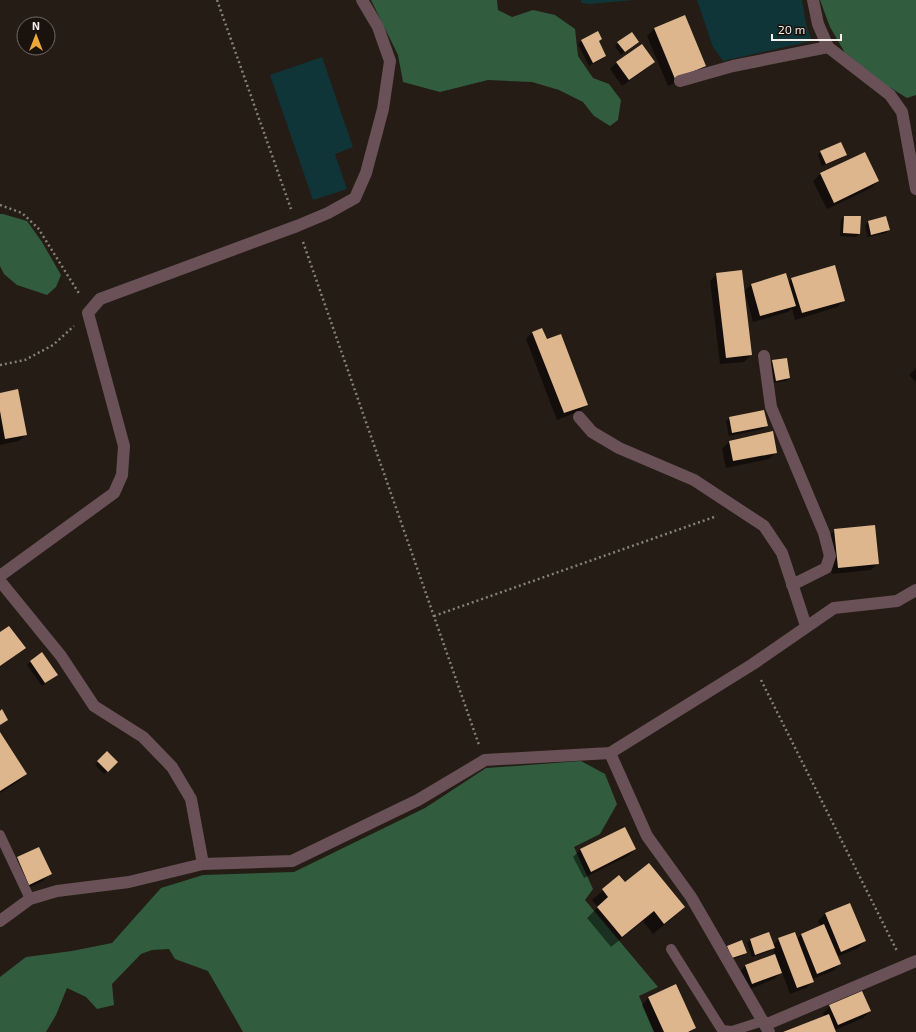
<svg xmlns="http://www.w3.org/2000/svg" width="916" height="1032" font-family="'Exo 2',sans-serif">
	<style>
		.forest { fill: #315d3e }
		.water { fill: #103539 }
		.shadow { fill: #0007 }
		.building { fill: #deb68e }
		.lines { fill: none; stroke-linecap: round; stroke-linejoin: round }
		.path { stroke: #86807a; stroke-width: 2.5; stroke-dasharray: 2 3; stroke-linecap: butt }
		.lane { stroke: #695157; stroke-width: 10 }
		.street { stroke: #695157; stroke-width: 12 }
	</style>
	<rect width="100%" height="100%" fill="#241c15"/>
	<path class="forest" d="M371,0h126l1,10 14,7 21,-7 22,5 20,14 3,27 15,22 16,6 12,16 -3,20 -8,6 -16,-10 -11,-14 -24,-12 -27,-8 -44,-2 -48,12 -37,-10 -5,-27z
		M820,0h96v95l-9,3 -21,-13 -41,-32 -15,-26z
		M0,214h3l24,7 15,21 19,33 -5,12 -9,8 -30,-10 -13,-11 -4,-8z
		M581,761l24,13 12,30 -17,30 -26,13 19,42 -8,11 73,87 -19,9 15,36h-411l-35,-61 -33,-12 -6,-10 -17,1 -11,4 -29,30 2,21 -17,4 -11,-12 -19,-9 -11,27 -10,17h-46v-55l26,-20 46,-6 40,-8 49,-55 42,-13 91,-3 131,-64 61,-40z"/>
	<path class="water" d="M581,0h54l-45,4 -9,-1z
		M697,0h105l4,24 6,17 -89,20 -10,-14z
		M322,57l31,90 -18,7 12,35 -34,11 -43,-125z"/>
	<path class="shadow" d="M685,16l20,50 -7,7 -30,13 -21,-50 7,-7z
		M581,41l17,1 7,14 -3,3 -13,7 -11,-22z
		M638,42l-17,13 -6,-9 3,-3z
		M617,62h37l-7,6 -25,18 -12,-17z
		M821,152l25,2 -4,4 -20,8 -4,-11z
		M864,153l14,28 -7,7 -44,21 -14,-28 7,-7z
		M844,217l15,16 -3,4 -16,-1 1,-16z
		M868,222l21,7 -3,4 -18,4 -3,-12z
		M717,274l26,18 8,-7 34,-10 3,8 4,-4 52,21 -7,7 -42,13 -3,-12 -4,4 -35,10 -8,-29 6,62 -7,7 -24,2 -10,-83z
		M533,332l13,8 41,64 -7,7 -23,9 -31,-81z
		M773,361l16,17 -3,3 -13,2 -3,-18z
		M916,368v14l-7,-7z
		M0,394l26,40 -7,7 -19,4z
		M729,418l38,7 -4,4 -34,7 -3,-15z
		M772,433l4,19 -7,7 -43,9 -4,-19 7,-7z
		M835,530l43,33 -7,7 -39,4 -4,-37z
		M0,634l24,13 -7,7 -17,13z
		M31,661l25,14 -14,11 -15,-21z
		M0,734l26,40 -7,7 -19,12z
		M107,752l10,10 -13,12 -9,-9z
		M625,828l10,21 -7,7 -44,22 -11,-21 7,-7z
		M38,848l12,26 -7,7 -21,10 -12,-26 7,-7z
		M619,877l6,7 59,23 -10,10 -21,17 -10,-13 -32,26 -24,-29 11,-11 -6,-7z
		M825,914l40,27 -7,7 -21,9 3,7 -7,7 -21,8 1,2 -7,7 -16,6 -8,-22 -8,7 -29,12 -7,-18 7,-7 30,-11 -2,-7 -3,3 -18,6 -5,-14 3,-3 19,-7 4,12 6,-6h18l4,-4 20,-8 -3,-6z
		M728,947l18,6 -4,3 -13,5 -4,-11z
		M676,986l19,42 -4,4h-37l-12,-27 6,-7z
		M830,1006l40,5 -7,7 -28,12v2h-49l38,-16 -1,-3z"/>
	<path class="building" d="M685,15l21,51 -31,13 -21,-51z
		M598,31l4,8 -3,2 7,15 -13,7 -12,-23z
		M632,32l7,10 -14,10 -8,-10z
		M642,44l13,18 -26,18 -13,-18z
		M841,142l6,13 -21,9 -6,-13z
		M865,152l14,29 -45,22 -14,-30z
		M844,216h17l-1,18 -17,-1z
		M886,216l4,14 -19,5 -3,-14z
		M835,265l10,36 -43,12 -11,-35z
		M742,270l10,85 -26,3 -10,-85z
		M786,273l10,33 -36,10 -9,-32z
		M542,328l5,11 14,-5 27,71 -24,8 -32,-81z
		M787,358l3,20 -14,3 -4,-21z
		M18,389l9,46 -22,4 -5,-28v-18z
		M764,410l4,16 -36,7 -3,-16z
		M773,431l4,22 -44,8 -4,-20z
		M875,525l4,39 -41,4 -4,-39z
		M9,626l17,22 -26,18v-34z
		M42,652l16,23 -13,8 -15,-22z
		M2,709l6,11 -8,5v-14z
		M0,732l27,42 -27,17z
		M107,751l11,11 -10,10 -11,-11z
		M625,827l11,22 -45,23 -11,-23z
		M39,847l13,27 -23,11 -12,-28z
		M649,863l36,44 -21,17 -10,-13 -32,26 -25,-30 11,-10 -6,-8 17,-14 6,7z
		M850,903l16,38 -25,11 -16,-39z
		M824,924l17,40 -24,10 -16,-40z
		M769,932l6,16 -20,7 -5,-16z
		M795,932l19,50 -17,6 -19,-50z
		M742,940l5,13 -15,5 -5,-12z
		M775,954l7,19 -30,11 -7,-19z
		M676,984l20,44 -8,4h-24l-16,-35z
		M862,991l9,20 -33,14 -9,-20z
		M829,1014l7,18h-53z"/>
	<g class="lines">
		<path class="path" d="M217,0l74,209
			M0,205l22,8 16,15 42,67
			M303,242l176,503
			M0,365l25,-5 28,-15 21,-19
			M434,616l283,-100
			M761,680l136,271"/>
		<path class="lane" d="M0,835l30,64
			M671,949l51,81 10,1 31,-10"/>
		<path class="street" d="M813,0l5,24 10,23
			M680,81l53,-15 95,-19 62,48 12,17 14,77
			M764,356l7,51 53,126 6,23 -4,12 -34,17
			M579,417l13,15 27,16 75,32 70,46 18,27 24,73
			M0,576l114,-83 8,-18 2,-29 -36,-133 12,-14 197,-73 31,-13 27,-15 11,-25 17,-64 7,-48 -12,-34 -16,-27
			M0,581l61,75 33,50 49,31 29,30 19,32 12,65
			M610,753l37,83 44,61 78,135
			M0,921l30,-22 27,-8 72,-9 74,-18 89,-3 126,-61 67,-40 125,-7 143,-89 81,-56 63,-7 19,-11
			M765,1025l151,-64"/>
	</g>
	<g transform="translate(36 36)"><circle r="19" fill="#1a120c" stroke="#716a65"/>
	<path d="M0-3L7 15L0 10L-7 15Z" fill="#eca93a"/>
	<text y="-6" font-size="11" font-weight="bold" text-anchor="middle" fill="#f4efea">N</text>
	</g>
	<path d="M772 34v6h69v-6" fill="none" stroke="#f4efea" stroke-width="2"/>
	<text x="778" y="34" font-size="12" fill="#f4efea" stroke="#1a120c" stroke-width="3" paint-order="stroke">20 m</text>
</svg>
